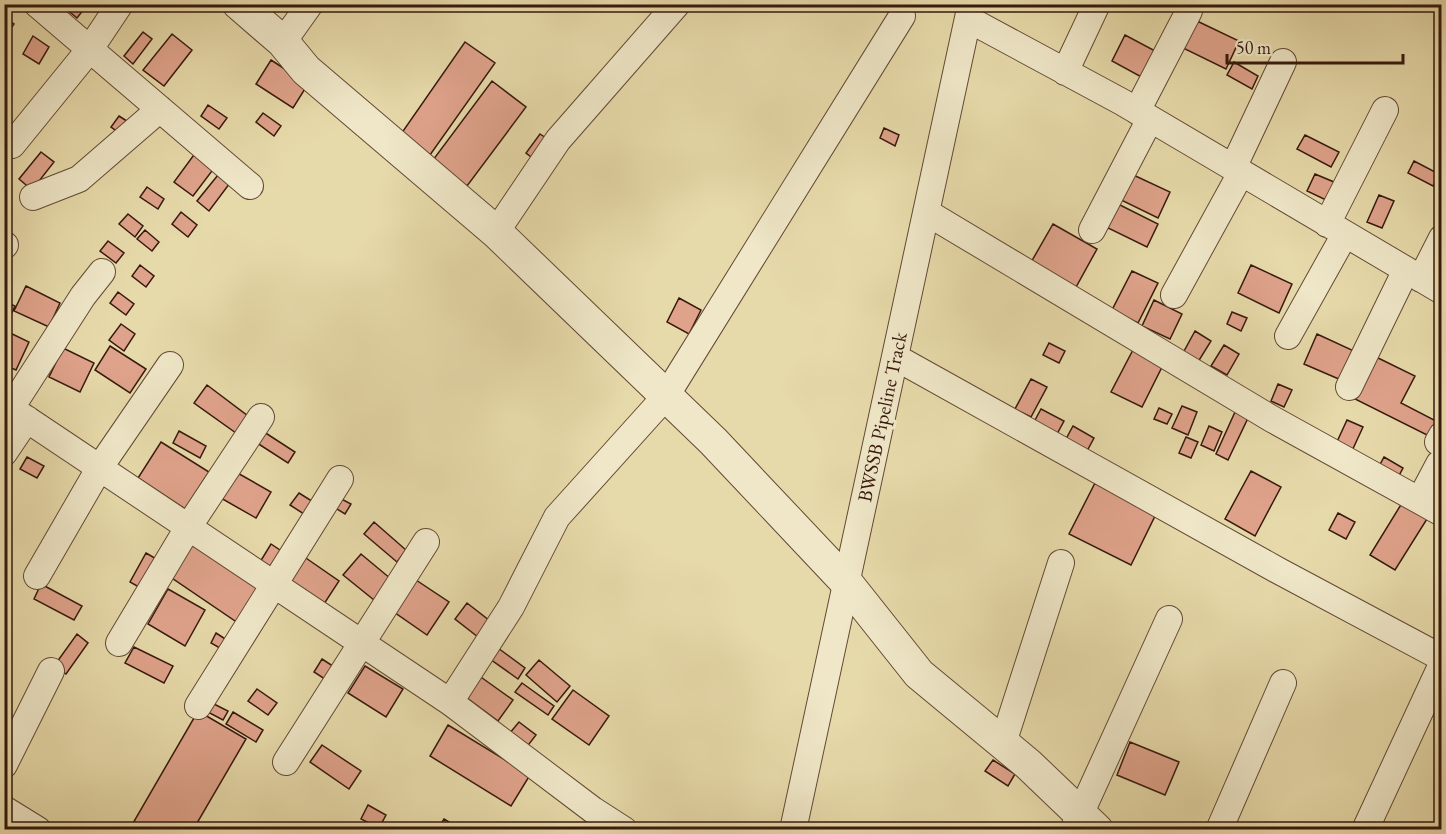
<svg xmlns="http://www.w3.org/2000/svg" width="1446" height="834" font-family="'EB Garamond',serif">
	<style>
		.building { fill: #dfa38b; stroke: #37190d; stroke-width: 1.5 }
		.lines { fill: none; stroke-linecap: round; stroke-linejoin: round }
		.minor-casing { stroke: #634934; stroke-width: 28 }
		.tertiary-casing { stroke: #634934; stroke-width: 34 }
		.minor { stroke: #efe7c8; stroke-width: 26 }
		.tertiary { stroke: #efe7c8; stroke-width: 32 }
		.labels { text-anchor: middle; stroke-width: 6; stroke-linejoin: round; paint-order: stroke }
		.street-label { font-size: 20px; fill: #37190d; stroke: #efe7c8 }
	</style>
	<rect width="100%" height="100%" fill="#e7daaa"/>
	<filter id="stains"><feTurbulence type="fractalNoise" baseFrequency=".00333" numOctaves="4"/><feColorMatrix values="0 0 0 0 .2 0 0 0 0 .09 0 0 0 0 .02 0 0 0 .5 -.17"/></filter>
	<radialGradient id="worn" r=".72"><stop offset=".6" stop-color="#630" stop-opacity="0"/><stop offset="1" stop-color="#630" stop-opacity=".3"/></radialGradient>
	<path class="building" d="M60,4h28l-11,14z
		M4,17l10,7 -9,13h-1z
		M1197,21l42,20 -13,28 -43,-21z
		M143,32l9,7 -19,25 -9,-8z
		M172,34l20,16 -28,36 -21,-16z
		M1125,35l34,18 -14,26 -33,-18z
		M33,36l16,11 -10,17 -16,-10z
		M465,42l30,21 -65,92 -29,-21z
		M271,60l37,24 -15,24 -37,-24z
		M1234,62l24,14 -6,13 -25,-14z
		M492,81l34,26 -59,79 -34,-26z
		M208,105l19,13 -8,11 -18,-13z
		M263,113l18,13 -7,10 -18,-14z
		M119,116l14,9 -8,12 -14,-10z
		M884,128l15,7 -4,11 -15,-8z
		M540,134l9,6 -14,20 -9,-7z
		M1305,135l34,17 -8,15 -34,-18z
		M41,152l13,10 -22,28 -13,-11z
		M196,152l19,15 -22,29 -19,-14z
		M1414,161l25,13 -6,12 -25,-13z
		M1127,172l43,20 -12,26 -43,-21z
		M1315,174l19,8 -8,18 -19,-9z
		M218,175l12,8 -21,28 -12,-10z
		M147,187l17,12 -6,10 -18,-12z
		M1379,195l15,6 -12,27 -15,-6z
		M1118,204l40,20 -11,23 -41,-20z
		M181,212l16,13 -9,12 -16,-13z
		M128,214l15,12 -8,11 -16,-13z
		M1053,224l44,25 -22,40 -45,-25z
		M145,230l14,12 -7,9 -15,-12z
		M108,241l16,12 -8,10 -16,-12z
		M140,265l14,11 -8,11 -14,-11z
		M1251,265l41,19 -13,29 -41,-20z
		M1132,271l26,12 -20,40 -26,-13z
		M26,286l34,17 -11,24 -35,-16z
		M118,292l16,12 -8,11 -16,-12z
		M679,298l22,12 -12,24 -22,-12z
		M1154,300l28,14 -12,25 -28,-13z
		M4,301l11,5 -11,23z
		M1232,312l15,6 -6,13 -14,-7z
		M121,324l14,10 -11,17 -15,-11z
		M4,330l25,12 -13,28 -12,-5z
		M1195,331l16,10 -13,21 -15,-9z
		M1317,334l37,17 -13,29 -37,-16z
		M1049,343l16,8 -6,12 -16,-8z
		M1224,345l15,9 -12,21 -16,-9z
		M110,346l36,23 -16,24 -35,-23z
		M63,348l31,15 -14,29 -31,-15z
		M1134,348l30,15 -22,44 -31,-15z
		M1372,355l43,21 -14,27 37,19 -7,15 -80,-40z
		M1031,379l16,8 -16,30 -16,-8z
		M1278,384l14,6 -8,17 -13,-6z
		M207,385l41,31 -12,17 -42,-30z
		M1182,406l15,6 -9,23 -16,-7z
		M1159,408l13,6 -5,10 -13,-5z
		M1041,409l23,12 -7,13 -23,-12z
		M1235,412l13,6 -20,42 -12,-6z
		M1347,420l16,7 -12,26 -16,-7z
		M1073,426l21,12 -7,13 -21,-12z
		M1209,426l13,6 -8,19 -13,-6z
		M261,430l34,22 -7,11 -34,-22z
		M179,431l27,15 -6,12 -27,-15z
		M1186,437l12,5 -7,16 -12,-5z
		M161,442l48,30 -24,37 -47,-31z
		M27,457l17,9 -7,12 -17,-9z
		M1384,457l19,11 -8,15 -19,-11z
		M234,471l37,21 -15,26 -37,-21z
		M1251,471l30,16 -26,49 -30,-17z
		M1095,483l61,31 -25,51 -62,-31z
		M299,493l16,10 -8,13 -17,-11z
		M334,495l17,9 -6,10 -16,-10z
		M1402,503l25,16 -32,51 -25,-15z
		M1338,513l17,9 -9,17 -17,-9z
		M374,522l32,28 -9,12 -33,-28z
		M189,541l74,50 -22,34 -75,-51z
		M271,544l15,10 -11,17 -15,-9z
		M146,553l14,8 -16,29 -14,-8z
		M361,554l30,25 -17,21 -31,-25z
		M303,556l36,25 -15,23 -37,-26z
		M413,578l36,24 -22,33 -36,-25z
		M41,584l41,22 -8,14 -40,-21z
		M168,589l37,21 -20,36 -37,-22z
		M467,603l23,18 -12,16 -23,-18z
		M216,633l14,9 -5,9 -14,-8z
		M77,634l11,9 -22,31 -12,-8z
		M134,647l39,19 -9,17 -39,-20z
		M498,648l27,20 -7,11 -28,-20z
		M322,659l20,13 -8,13 -20,-13z
		M539,660l31,26 -13,16 -31,-27z
		M365,666l38,23 -17,28 -38,-24z
		M478,675l35,25 -15,21 -35,-26z
		M522,683l32,23 -6,9 -33,-23z
		M257,689l20,14 -9,12 -20,-14z
		M573,690l36,26 -20,29 -37,-26z
		M206,700l22,11 -5,9 -21,-11z
		M198,711l48,28 -53,91h-64z
		M233,712l30,18 -7,12 -30,-18z
		M519,722l17,13 -10,13 -17,-14z
		M448,725l82,50 -19,31 -81,-50z
		M1130,742l49,20 -14,33 -48,-20z
		M322,745l39,26 -12,18 -39,-27z
		M993,760l22,14 -7,12 -23,-15z
		M368,805l18,10 -7,13 -18,-9z
		M444,819l18,11h-25z"/>
	<g class="lines">
		<g class="minor-casing">
			<path id="minor" d="M37,4l213,182
				M968,19l154,83 320,189
				M283,42l27,-38
				M1065,72l32,-68
				M1137,111l52,-100
				M12,145l78,-96 30,-45
				M1233,168l50,-106
				M33,197l46,-18 81,-70
				M926,212l346,207 170,94
				M1327,224l58,-114
				M1092,230l58,-111
				M496,232l62,-92 119,-136
				M4,246l1,-1
				M1421,279l21,-41
				M1174,295l67,-122
				M1288,336l57,-102
				M895,357l384,214 163,87
				M1349,387l57,-117
				M4,404l446,298 143,108 31,20
				M11,408l72,-112 19,-24
				M1438,442l4,-7
				M4,453l23,-34
				M1420,500l19,-36
				M37,576l63,-109 70,-102
				M119,643l70,-117 72,-109
				M450,702l61,-95 46,-90 109,-121 236,-380
				M198,706l142,-227
				M1003,743l58,-180
				M286,762l140,-220
				M4,765l47,-94
				M4,809l34,21
				M793,830l178,-826
				M1073,830l96,-211
				M1219,830l64,-147
				M1365,830l77,-166"/>
		</g>
		<g class="tertiary-casing">
			<path id="tertiary" d="M239,4l44,38 23,28 190,162 217,209 133,141 73,92 109,90 69,66"/>
		</g>
		<use href="#minor" class="minor"/>
		<use href="#tertiary" class="tertiary"/>
	</g>
	<g class="labels">
		<g class="street-label">
			<text transform="translate(882 417) rotate(-78)" y="7">BWSSB Pipeline Track</text>
		</g>
	</g>
	<rect width="1446" height="834" fill="none" stroke="#e7daaa" stroke-width="24"/>
	<rect x="6" y="6" width="1434" height="822" fill="none" stroke="#37190d" stroke-width="3"/>
	<rect x="12" y="12" width="1422" height="810" fill="none" stroke="#37190d" stroke-width="1.5"/>
	<path d="M1227 54v9h176v-9" fill="none" stroke="#37190d" stroke-width="3"/>
	<text x="1236" y="54" font-size="18" fill="#37190d" stroke="#efe7c8" stroke-width="4.5" paint-order="stroke">50 m</text>
	<rect width="100%" height="100%" filter="url(#stains)"/>
	<rect width="100%" height="100%" fill="url(#worn)"/>
</svg>
